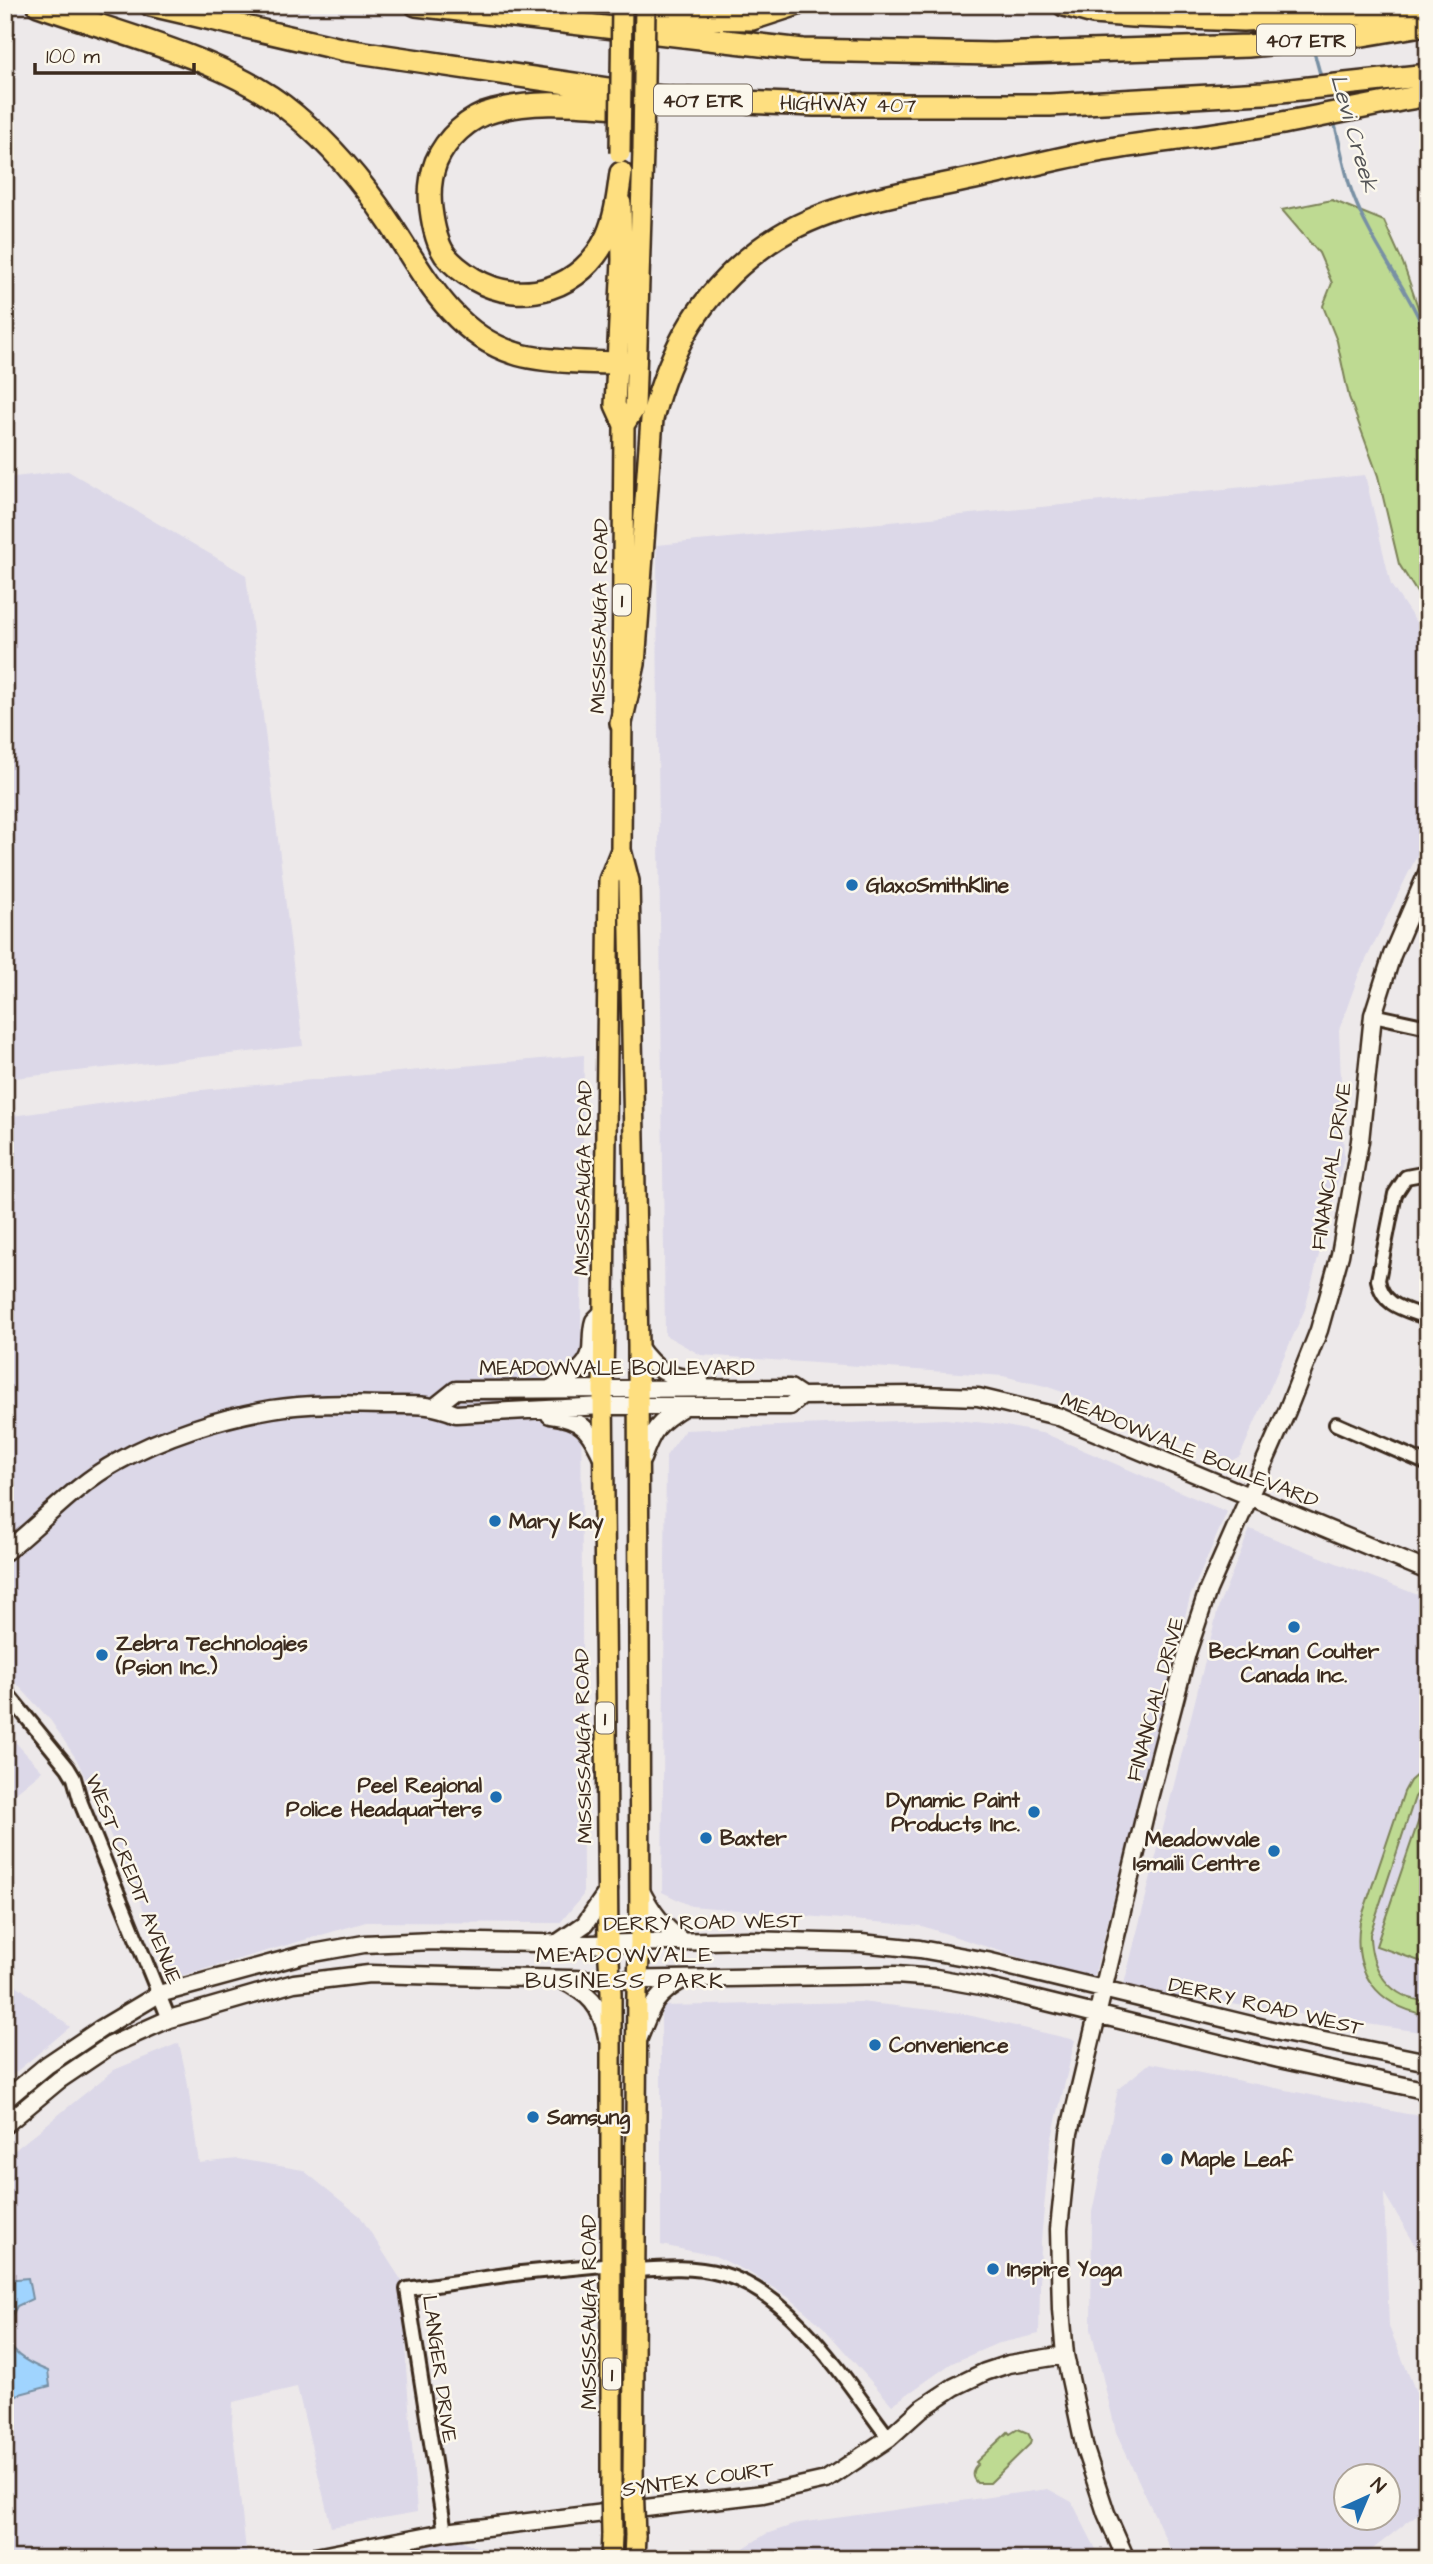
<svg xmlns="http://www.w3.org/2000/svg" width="1433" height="2564" font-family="'Architects Daughter',sans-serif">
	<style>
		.built { fill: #dcd8e8; fill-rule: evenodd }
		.green { fill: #beda92; stroke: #7c8258; stroke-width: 2 }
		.water { fill: #a0d4fe; stroke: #7890a4; stroke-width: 2 }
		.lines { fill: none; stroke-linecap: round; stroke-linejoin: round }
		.stream { stroke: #7890a4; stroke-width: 3.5 }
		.street-casing { stroke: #3b2a1e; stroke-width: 18 }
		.secondary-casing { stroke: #3b2a1e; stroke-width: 21 }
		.primary-casing { stroke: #3b2a1e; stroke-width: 24 }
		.highway-casing { stroke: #3b2a1e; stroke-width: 26 }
		.street { stroke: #fbf7ec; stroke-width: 12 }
		.secondary { stroke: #fbf7ec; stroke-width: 16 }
		.primary { stroke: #fedf80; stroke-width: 19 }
		.highway { stroke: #fedf80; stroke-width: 21 }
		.primary-bridge-casing { stroke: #3b2a1e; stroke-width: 24; stroke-linecap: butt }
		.primary-bridge { stroke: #fedf80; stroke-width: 19 }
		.poi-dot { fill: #1f6fb2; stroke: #fbf7ec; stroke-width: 2.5 }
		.labels { text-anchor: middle; stroke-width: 5; stroke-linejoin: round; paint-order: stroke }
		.shield { fill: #fbf7ec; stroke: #75685c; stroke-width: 2 }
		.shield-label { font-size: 19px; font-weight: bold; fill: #3b2a1e }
		.street-label { font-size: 21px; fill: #3b2a1e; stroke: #fbf7ec }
		.poi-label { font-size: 21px; font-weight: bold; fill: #3b2a1e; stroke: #fbf7ec; text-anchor: start }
		.water-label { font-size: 23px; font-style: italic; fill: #545456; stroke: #fbf7ec }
		.neighbourhood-label { font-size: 23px; letter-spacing: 2px; fill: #3b2a1e; stroke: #fbf7ec }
	</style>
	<rect width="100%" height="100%" fill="#ede9ea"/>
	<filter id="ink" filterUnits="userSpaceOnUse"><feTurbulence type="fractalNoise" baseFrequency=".0143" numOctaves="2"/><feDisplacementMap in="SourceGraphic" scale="14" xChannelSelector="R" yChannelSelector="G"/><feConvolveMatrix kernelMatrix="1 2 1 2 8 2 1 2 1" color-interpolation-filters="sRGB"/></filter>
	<g filter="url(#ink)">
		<path class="built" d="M68,471l178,104 57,471 -298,33v-601z
			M1365,475l26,110 29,43 -3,78 11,5v122l-69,141 -20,56 5,128 -39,151 -65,147 -9,5 -142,-60 -44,-15 -42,-10 -302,-21 -36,-20 -7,-582 -1,-208z
			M584,1055l-3,274 2,566 -23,28 -194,-1 -192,56 -97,-218 -26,-39 -46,-50v-554l186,-26z
			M945,1419l51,5 50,10 181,78 -37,85 -97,384 -171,-55 -231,-20 -29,-14 4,-436 19,-26z
			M1250,1529l178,70v434l-305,-45 96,-383z
			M5,1731l37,40 -37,30z
			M5,1976l65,51 -65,54z
			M860,2002l99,11 116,27 -25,106 -9,94 -2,94 -43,10 -44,19 -60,42 -69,-78 -32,-28 -41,-26 -35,-17 -54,-11v-239z
			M179,2043l8,36 12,84 39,-4 65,11 57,46 47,73 -1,78 11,145 -86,15 -34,-140 -64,15 -1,22 15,135h-242v-401l109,-88z
			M1150,2063l257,51 21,2v179l-9,-44 -35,-58 5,134 39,94v85l-68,53h-185l-59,-127 -25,-103 1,-117 26,-123zM1346,2476h42v42h-42z
			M1048,2489l24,13 29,57h-369l7,-8 27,-17 33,-11z
			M445,2532l55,27h-195z"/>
		<path class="green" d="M1332,200l52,21 19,42 25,74v273l-29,-46 -21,-88 -29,-79 -12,-56 -14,-35 9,-23 -13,-30 -37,-43z
			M1428,1765v16l-13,16 -45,137c0,35 20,66 58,67v14h-2c-50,-10 -74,-43 -66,-93l44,-130 6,-11z
			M1428,1793v171l-52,-18z
			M1018,2429l10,4 3,6 -1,5 -40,39h-13c-6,-6 -6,-13 1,-19l-2,-2 32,-30 2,2z"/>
		<path class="water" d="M28,2278l4,21 -15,7c-3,6 -8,14 -10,21 -5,24 23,37 41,44l2,15 -45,12v-118z"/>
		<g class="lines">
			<path class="stream" d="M1313,48l9,33
				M1334,122c7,24 10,50 19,73 19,51 56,94 75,144"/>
			<g class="street-casing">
				<path id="street" d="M1373,1015l55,12
					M1428,1176l-6,-2 -16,3 -11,17 -17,86c5,27 27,29 50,38
					M1336,1424l92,40
					M5,1691l63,77 6,10 7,25 88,216
					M637,2270c28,-2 57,-4 85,4 72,20 124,108 167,164
					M445,2532l-38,-243 114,-16 92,-9"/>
			</g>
			<g class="secondary-casing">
				<path id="secondary" d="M638,1346c18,26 30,31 62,34
					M550,1389c16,-10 38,-19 41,-39 1,-10 0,-20 3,-29l10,-10
					M436,1406l20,-16 334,-2 12,8 118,-1 58,2 79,19 371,155
					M550,1415c32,4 39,14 52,42
					M642,1459c10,-29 16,-37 43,-53
					M5,1552c37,-29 71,-68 112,-90 46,-26 103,-44 155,-53 36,-6 75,-5 112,-4 28,0 46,-2 72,9l147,-8h187l12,-10
					M640,1889c13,25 22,36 44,54
					M556,1944l29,-20 24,-35
					M560,1979c29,15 41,25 47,58
					M639,2038c12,-29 13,-41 43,-58
					M5,2100l42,-35 55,-37 57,-34 143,-39 62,-11 69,-3 156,3 158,-4 114,3 59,6 67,12 297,72 144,29
					M5,2125l54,-45 52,-35 58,-26 125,-36 75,-9 241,6 285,-5 41,3 45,8 298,73 149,32
					M305,2559l140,-27 318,-38 63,-14 63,-42 32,-29 33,-22 31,-15 24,-8 56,-9
					M1126,2559l-20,-46 -21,-64 -20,-94 -4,-46 -2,-80 10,-96 78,-327 40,-153 21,-63 79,-179 32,-81 21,-75 20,-114 13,-126 19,-60 36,-84"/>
			</g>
			<g class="primary-casing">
				<path id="primary" d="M621,203l1,57 -7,145 9,20 -3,425 8,31 9,465 2,597 -3,49 -4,491
					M624,425l11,-17 8,-257
					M611,2485v-492l-3,-49 -5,-554 6,-510 12,-30
					M611,2559l1,-24
					M634,2559l1,-23"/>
			</g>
			<g class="highway-casing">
				<path id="highway" d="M38,5c80,29 192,54 257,110 36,30 68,68 94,107 34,51 62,111 125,131 28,10 90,10 121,10
					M151,5l194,45 330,49 139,6h236l213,-12 165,-18
					M416,5l387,45 190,4 255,-8 115,-11 65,-11
					M1064,5l29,8 39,3 111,4 156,-8 29,6
					M628,17l124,2 43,-14
					M621,173c-3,21 -5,43 -14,63 -24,52 -84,72 -133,43 -10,-6 -22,-15 -29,-24 -9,-13 -12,-30 -14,-46 -2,-16 -1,-31 5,-47 10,-23 32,-45 58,-51 45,-13 97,-5 143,-3
					M621,723l13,-59 18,-245c18,-71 49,-126 108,-170 60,-46 143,-55 215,-71 43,-9 86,-21 129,-28 57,-10 116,-15 173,-26 50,-9 100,-20 151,-29"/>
			</g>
			<use href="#street" class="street"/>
			<use href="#secondary" class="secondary"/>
			<use href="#primary" class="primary"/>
			<use href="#highway" class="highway"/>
			<g class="primary-bridge-casing">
				<path id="primary-bridge" d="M643,151l2,-146
					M620,153l2,-148
					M633,2483l2,53
					M611,2485l1,50"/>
			</g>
			<use href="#primary-bridge" class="primary-bridge"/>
		</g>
	</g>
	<g class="poi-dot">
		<circle cx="852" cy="885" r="7"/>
		<circle cx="495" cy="1521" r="7"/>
		<circle cx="1294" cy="1627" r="7"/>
		<circle cx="102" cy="1655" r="7"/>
		<circle cx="496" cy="1797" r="7"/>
		<circle cx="1034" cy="1812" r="7"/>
		<circle cx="706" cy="1838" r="7"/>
		<circle cx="1274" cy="1851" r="7"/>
		<circle cx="875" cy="2045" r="7"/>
		<circle cx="533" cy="2117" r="7"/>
		<circle cx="1167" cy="2159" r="7"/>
		<circle cx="993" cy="2269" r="7"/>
	</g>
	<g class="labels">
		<g class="shield">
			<rect x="1257" y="24.5" width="98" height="31" rx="5"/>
			<rect x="654" y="84.5" width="98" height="31" rx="5"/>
			<rect x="613" y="584.5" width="18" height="31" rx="5"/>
			<rect x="596" y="1702.5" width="18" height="31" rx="5"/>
			<rect x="603" y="2358.5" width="18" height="31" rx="5"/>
		</g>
		<g class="shield-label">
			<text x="1306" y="47">407 ETR</text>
			<text x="703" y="107">407 ETR</text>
			<text x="622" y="607">1</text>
			<text x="605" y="1725">1</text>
			<text x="612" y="2381">1</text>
		</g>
		<g class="street-label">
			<text transform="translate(848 104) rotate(1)" y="7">HIGHWAY 407</text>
			<text transform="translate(599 616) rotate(-89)" y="7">MISSISSAUGA ROAD</text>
			<text transform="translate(1331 1166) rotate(-81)" y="7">FINANCIAL DRIVE</text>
			<text transform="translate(583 1178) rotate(-89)" y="7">MISSISSAUGA ROAD</text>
			<text x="617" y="1375">MEADOWVALE BOULEVARD</text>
			<text transform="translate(1190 1450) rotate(22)" y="7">MEADOWVALE BOULEVARD</text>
			<text transform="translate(1155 1699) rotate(-75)" y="7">FINANCIAL DRIVE</text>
			<text transform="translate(583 1746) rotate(-91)" y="7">MISSISSAUGA ROAD</text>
			<text transform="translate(134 1879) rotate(68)" y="7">WEST CREDIT AVENUE</text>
			<text transform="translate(703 1922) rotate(-1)" y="7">DERRY ROAD WEST</text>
			<text transform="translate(1266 2006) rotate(13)" y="7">DERRY ROAD WEST</text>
			<text transform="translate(589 2312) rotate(-90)" y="7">MISSISSAUGA ROAD</text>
			<text transform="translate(440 2369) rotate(82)" y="7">LANGER DRIVE</text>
			<text transform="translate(698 2479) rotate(-8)" y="7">SYNTEX COURT</text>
		</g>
		<g class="poi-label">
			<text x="866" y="892">GlaxoSmithKline</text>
			<text x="509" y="1528">Mary Kay</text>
			<text x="116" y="1650">Zebra Technologies<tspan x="116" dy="24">(Psion Inc.)</tspan></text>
			<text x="1294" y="1658" text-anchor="middle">Beckman Coulter<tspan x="1294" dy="24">Canada Inc.</tspan></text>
			<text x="482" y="1792" text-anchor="end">Peel Regional<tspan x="482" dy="24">Police Headquarters</tspan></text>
			<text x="1020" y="1807" text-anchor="end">Dynamic Paint<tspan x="1020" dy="24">Products Inc.</tspan></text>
			<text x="720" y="1845">Baxter</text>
			<text x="1260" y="1846" text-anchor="end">Meadowvale<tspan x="1260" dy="24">Ismaili Centre</tspan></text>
			<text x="889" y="2052">Convenience</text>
			<text x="547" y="2124">Samsung</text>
			<text x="1181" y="2166">Maple Leaf</text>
			<text x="1007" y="2276">Inspire Yoga</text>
		</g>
		<g class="water-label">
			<text transform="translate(1355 133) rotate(74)" y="8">Levi Creek</text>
		</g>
		<g class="neighbourhood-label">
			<text x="625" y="1962">MEADOWVALE<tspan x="625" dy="26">BUSINESS PARK</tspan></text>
		</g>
	</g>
	<rect width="1433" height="2564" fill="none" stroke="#fbf7ec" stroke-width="28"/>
	<rect x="14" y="14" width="1405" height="2536" fill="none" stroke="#3b2a1e" stroke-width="2.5" filter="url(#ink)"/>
	<g transform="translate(1367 2497) rotate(44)"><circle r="33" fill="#fbf7ec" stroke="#aea59a" stroke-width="2"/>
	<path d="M0-5L12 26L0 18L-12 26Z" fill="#1f6fb2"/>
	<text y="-10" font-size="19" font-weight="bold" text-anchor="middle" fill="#3b2a1e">N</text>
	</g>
	<path d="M35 63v10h159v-10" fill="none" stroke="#3b2a1e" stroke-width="3.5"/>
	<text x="46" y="63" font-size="21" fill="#3b2a1e" stroke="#fbf7ec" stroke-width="5" paint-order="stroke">100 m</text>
</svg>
